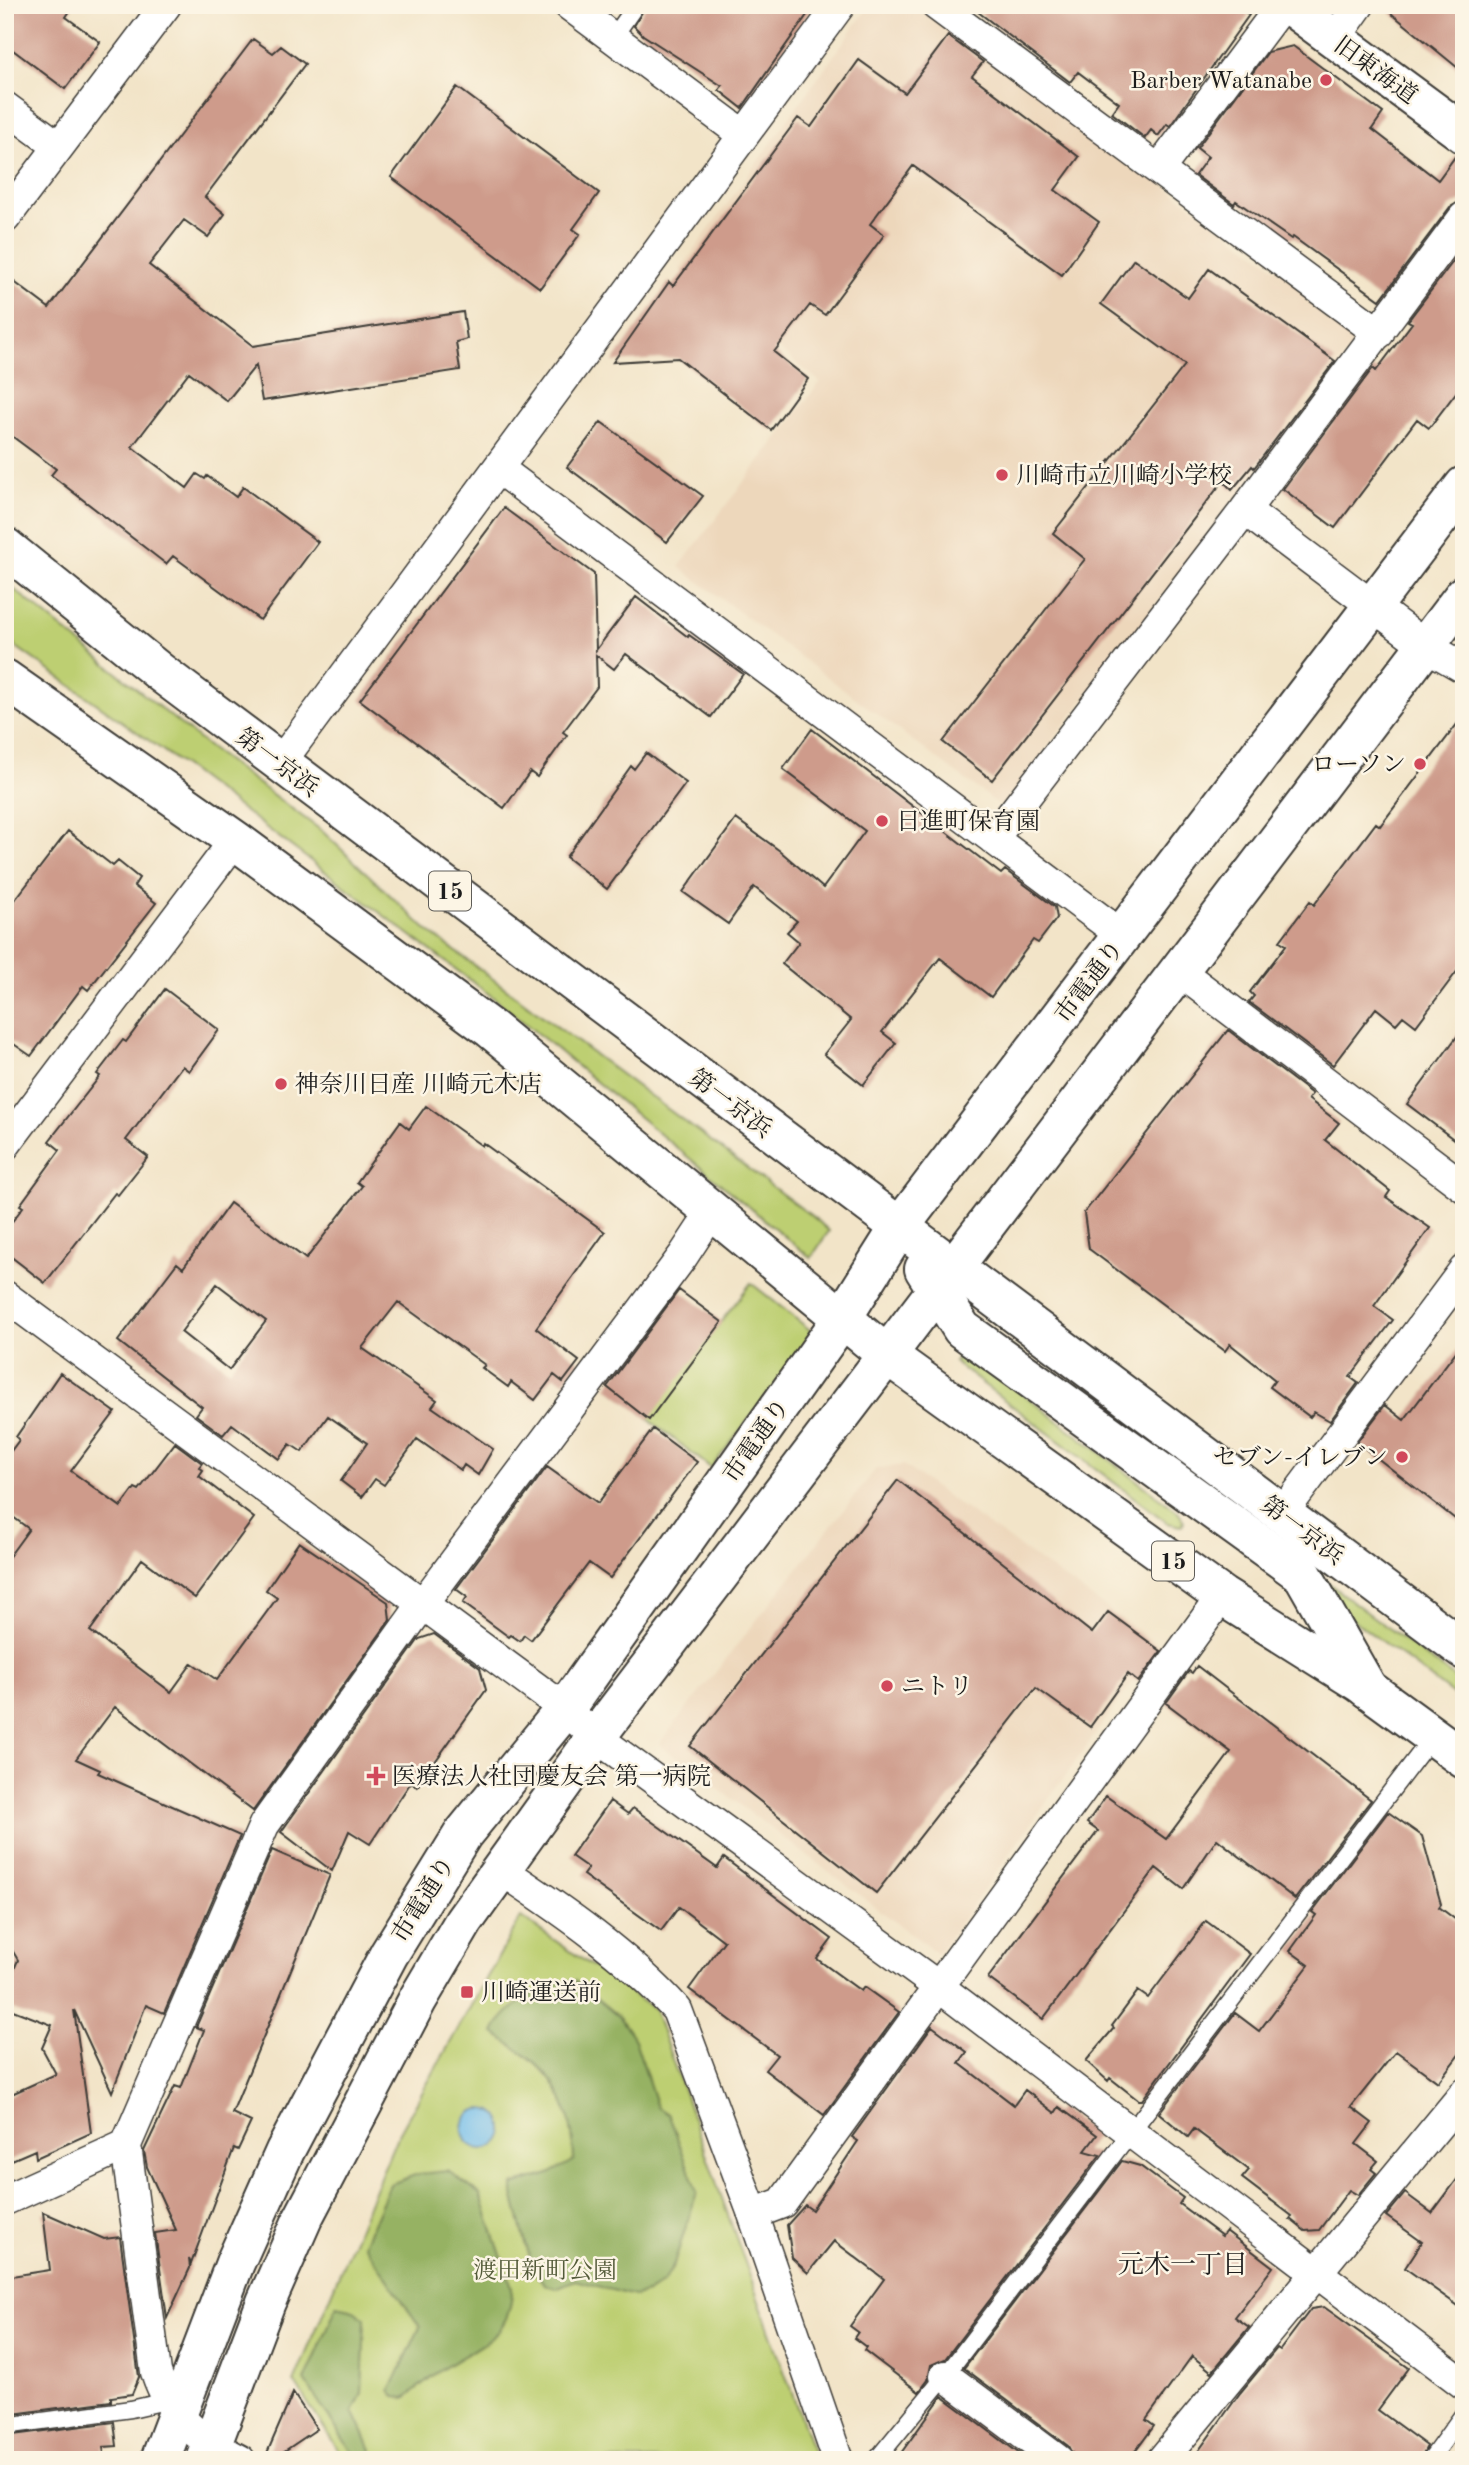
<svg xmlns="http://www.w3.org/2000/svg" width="1469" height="2465" font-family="'Old Standard TT','Noto Serif JP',serif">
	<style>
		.built { fill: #edd7bb }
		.green { fill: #bdcf72; stroke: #6c7647; stroke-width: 2 }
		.forest { fill: #96b264; stroke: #596740; stroke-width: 2 }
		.water { fill: #71bdeb; stroke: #466c84; stroke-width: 2 }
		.building { fill: #ce9b8b; fill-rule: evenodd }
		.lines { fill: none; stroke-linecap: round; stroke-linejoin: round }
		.service-casing { stroke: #3c3a36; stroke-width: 19 }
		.minor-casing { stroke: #3c3a36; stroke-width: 33 }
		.tertiary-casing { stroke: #3c3a36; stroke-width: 42 }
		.secondary-casing { stroke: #3c3a36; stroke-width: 42 }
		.trunk-casing { stroke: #3c3a36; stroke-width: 42 }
		.service { stroke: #fff; stroke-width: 16 }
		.minor { stroke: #fff; stroke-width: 30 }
		.tertiary { stroke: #fff; stroke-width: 38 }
		.secondary { stroke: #fff; stroke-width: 38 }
		.trunk { stroke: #fff; stroke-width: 38 }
		.poi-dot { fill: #d1495b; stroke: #fcf5e5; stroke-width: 2.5 }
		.labels { text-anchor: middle; stroke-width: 5; stroke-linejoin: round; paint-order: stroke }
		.shield { fill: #fcf5e5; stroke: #5f5d58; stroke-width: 2 }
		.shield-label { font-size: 23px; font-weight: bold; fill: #1c1c1c }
		.street-label { font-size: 24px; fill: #1c1c1c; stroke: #fcf5e5 }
		.poi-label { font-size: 24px; fill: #1c1c1c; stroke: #fcf5e5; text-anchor: start }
		.park-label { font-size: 24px; fill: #545b3a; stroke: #fcf5e5 }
		.neighbourhood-label { font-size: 26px; fill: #1c1c1c; stroke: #fcf5e5 }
	</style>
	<rect width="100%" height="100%" fill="#fcf5e5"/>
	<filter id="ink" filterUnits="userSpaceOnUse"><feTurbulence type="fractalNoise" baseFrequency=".0143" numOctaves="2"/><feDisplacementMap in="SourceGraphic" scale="14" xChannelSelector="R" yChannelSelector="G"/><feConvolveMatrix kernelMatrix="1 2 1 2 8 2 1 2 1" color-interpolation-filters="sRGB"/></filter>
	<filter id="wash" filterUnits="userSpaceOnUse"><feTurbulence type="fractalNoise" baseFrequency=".00686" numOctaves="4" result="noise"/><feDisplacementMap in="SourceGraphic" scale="28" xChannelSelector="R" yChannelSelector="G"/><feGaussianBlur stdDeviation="1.57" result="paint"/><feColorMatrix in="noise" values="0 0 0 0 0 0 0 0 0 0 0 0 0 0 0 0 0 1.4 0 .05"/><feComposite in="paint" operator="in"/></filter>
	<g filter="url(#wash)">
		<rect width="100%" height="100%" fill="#f2e4c8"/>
		<path class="built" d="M870,5h52l428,318 3,22 -351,462 -323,-240 141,-185 -140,-112z
			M903,1465l256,180 -221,309 -279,-210 217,-275z"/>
		<path class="green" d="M5,582l206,167 111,82 105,99 390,290 12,11 -18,27 -317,-260 -333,-249 -156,-110z
			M751,1283l64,51 -104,134 -64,-50z
			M1009,1344l455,341v18l-470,-352z
			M965,1350l212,161 7,10 -2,5 -14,-3 -214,-161z
			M521,1917l133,92 162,451h-471l-51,-78 102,-243z"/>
		<path class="forest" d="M575,1981l44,36 16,23 22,67 12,8 28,77 -24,75 -10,15 -16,11 -13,3 -59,-16 -19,8 -10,-3 -13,-14 -20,-77v-9l36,-11 25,-14c-2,-69 -26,-91 -80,-127 11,-27 52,-51 81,-52z
			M448,2171l32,23 32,93c0,51 -32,57 -68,81 -14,9 -26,20 -39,30l-10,-1 -5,-6 30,-64 -56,-83 26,-60 28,-10z
			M337,2306l14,3 14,10 -3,75 -9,17 23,49h-19l-52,-79z"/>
		<path class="water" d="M463 2129a20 20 0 1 1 40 0a20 20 0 1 1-40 0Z"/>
		<g id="blocks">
			<path class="building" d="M5,5h69l-8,12 34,25 -35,47 -60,-45z
				M646,5h168l-72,103 -23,-18 3,-4 -79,-51 -9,-9z
				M969,5h266l14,10 -79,111 -3,-2 -9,12 -7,-6 -6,8 -33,-25 7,-10 -41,-31 -8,10z
				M1381,5h83v68z
				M948,36l35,26 -11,14 107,81 -24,33 44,32 -37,53 -149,-109 -43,58 14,11 -59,80 -15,-10 -36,47 34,27 -37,51 -93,-72 -65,4 56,-80 4,4 125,-168 13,9 48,-67 46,33z
				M253,39l20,14 8,-7 24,18 -100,133 20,17 -17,23 -24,-17 -35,45 104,81 210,-34 4,27 -11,3 4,28 -198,31 -6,-36 -29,36 -38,-29 -57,75 55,41 10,-14 8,5 2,-3 29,21 7,-10 75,55 -58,78 -87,-64 -7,8 -115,-89 5,-6 -51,-38v-156l44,33z
				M1293,46l90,67 -11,16 66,51 19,-26 7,2v44l-14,7 -70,93 -87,-63 -2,2 -55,-38 -2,3 -39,-29 13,-18 -11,-9 71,-96z
				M457,87l142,106 -26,36 7,5 -40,54 -149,-111z
				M1464,247v135l-35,46 -12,-9 -82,109 -52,-39 90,-121 3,3 36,-48 -4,-2z
				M1134,259l54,39 21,-29 126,92 -81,107 -2,-2 -20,24 -9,-9 -231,299 -49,-38 142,-183 -32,-26 132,-168 -84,-61z
				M601,422l102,74 -36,46 -100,-75z
				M504,508l90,66 2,76 40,-53 52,40 1,-2 54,39 -32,43 -85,-63 -12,15 -18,-14 1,32 -34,45 4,3 -30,42 -7,-5 -26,36 -144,-108z
				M1464,715v247l-48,64 -13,-10 -7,8 -20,-16 -43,57 -84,-63 5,-6 -4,-4 36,-47 -6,-4 30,-40 4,4 62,-82 4,3z
				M812,729l189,145 4,-4 50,37 2,11 -19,25 -5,-3 -42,57 -51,-39 -58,74 14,11 -33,42 -39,-31 27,-34 -69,-56 17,-22 -12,-10 10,-11 -43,-34 -26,37 -45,-32 53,-73 44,32 43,37 42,-57 -82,-62z
				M646,753l40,30 -79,106 -41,-32 65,-91 3,3z
				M68,831l45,35 5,-5 21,17 -5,8 22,17 -68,87 -5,-4 -52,70 -26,-18v-125z
				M165,989l54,41 -30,41 -7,-5 -56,74 22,17 -30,38 -3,-2 -70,90 -40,-31v-21l18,-24 -3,-2 40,-55 -11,-9 51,-65 -3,-2 26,-34 3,2z
				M1464,1027v120l-57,-43z
				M1228,1030l84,64 -4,5 31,24 -14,17 65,51 -4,6 44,31 -56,78 19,14 -43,57 8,6 -28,38 -16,-9 -4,5 -40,-30 5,-7 -45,-36 -5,7 -136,-102 -5,-36z
				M426,1106l56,40 1,-3 122,89 -69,96 43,33 -16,21 -9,-7 -19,25 -24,-18 -3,5 -26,-19 3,-3 -87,-63 -36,46 75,52 -5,7 61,42 -15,26 -14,-10 -3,5 -44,-31 -33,46 -9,-6 -13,18 -21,-16 26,-38 -39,-27 -26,36 -12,-8 -11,15 -47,-35 -9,11 -27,-20 6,-8 -84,-66 59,-78 6,5 47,-65 76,56 56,-73 -5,-4 43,-60 9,7zM217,1284l49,37 -37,49 -48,-38z
				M679,1290l43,32 -73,98 -42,-33z
				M1464,1341v185l-107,-84 28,-37 19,15z
				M60,1373l55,39 -44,59 50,36 14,-19 4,2 36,-47 27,20 -3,4 4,3 -4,6 55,42 -59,80 -53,-39 -52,72 81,61 21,-29 25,17 60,-82 -11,-8 33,-48 89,60 2,18 -137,191 -138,-104 -39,52 24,11 -2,3 142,63 -76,177 -18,-8 -34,87 -38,-82 17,123 -55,25 -1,-8 -30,13v-66l51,-23 -14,-26 10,-23 -47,-18v-17l13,-30 -13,-22v-376l24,-33 -24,-18v-52l14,-19 -3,-3z
				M653,1429l44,33 -87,116 -21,-15 -58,77 -7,-5 -4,6 -9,-6 -2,2 -46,-34 4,-6 -11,-8 91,-122 51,36z
				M898,1480l194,153 16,-21 53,39 -23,31 -10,-8 -38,53 -54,-39 -160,205 -186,-147z
				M434,1634l46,34 6,22 -69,97 -6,-5 -41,62 -21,-13 -17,40 -51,-39 138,-193z
				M1197,1666l174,134 -76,99 -78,-60 -34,50 -27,-21 -113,151 -55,-41 110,-147 -11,-8 19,-27 60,43 65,-87 -65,-49 23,-32 3,2z
				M610,1801l18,13 5,-6 84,60 7,-10 108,81 -15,20 44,32 3,-4 35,25 -75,103 -59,-45 12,-15 -88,-66 35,-48 -45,-34 -18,24 -78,-56 5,-7 -17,-12z
				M1388,1812l34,24 19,68 -2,3 25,19v122l-26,34 -42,-31 -45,56 21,16 -16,21 22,17 -7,8 5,4 -18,22 -9,-5 -30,40 -14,1 -15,-12 2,-3 -50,-38 7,-8 -55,-41 -6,8 -29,-24 76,-100 24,18 50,-66 -19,-14 26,-36 -4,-3z
				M272,1850l58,25 -98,238 19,9 -13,28 -4,-2 -43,116 -2,-5 1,9 -23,50 -12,-85 21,-3 -29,-63 -3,-16 31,-65 6,2 23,-58 -8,-3z
				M1206,1921l44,33 -108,146h-4l-28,-22 -2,3 -22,-20 28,-33 -2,-2 26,-35 10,7z
				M932,2026l35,26 -8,11 55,42 11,-15 30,23 4,-6 38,28 -12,16 15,4 -155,204 -14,6 -3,15 -9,12 -55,-42 2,-3 -12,-9 4,-6 -8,-6 34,-47 -50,-38 -26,32 -16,-15 -5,-33 18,-20 7,5 46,-69 -6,-4z
				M1122,2161l18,5 43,32 -4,6 43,32 4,-5 47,36 -38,50 14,10 -37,45 -20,-16 -46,64 8,6 -17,23 -11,11h-51l-7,-14 -104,-78z
				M1464,2170v140l-59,-42 17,-26 -36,-26 19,-23 27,20z
				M43,2212l61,27 16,-2 19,140 -7,17 -21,3v4l-106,14v-43l6,-1 -6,-46v-48l45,-7z
				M1324,2307l85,61 -31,42 49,36 -7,14h-228l48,-67 37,-45 3,2 31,-41z
				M293,2393l24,36 -46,31h-7z
				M942,2396l86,64h-132z
				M114,2422l3,24 -14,1 2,13h-100v-24z"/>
		</g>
	</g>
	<g filter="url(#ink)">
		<use href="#blocks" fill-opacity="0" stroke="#3c3a36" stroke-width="2"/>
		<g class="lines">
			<g class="service-casing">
				<path id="service" d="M613,38l23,-33
					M5,2426l126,-17 35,-8
					M876,2460l69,-84 488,-640
					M1430,2460l34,-47"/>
			</g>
			<g class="minor-casing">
				<path id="minor" d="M569,5l173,129
					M936,5l443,328
					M1334,40l25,-35
					M5,107l53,39
					M1160,168l122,-163
					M5,218l161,-213
					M499,469l624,467
					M1245,510l219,-293
					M280,763l560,-758
					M993,839l252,-329 181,136 38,22
					M1179,971l285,216
					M5,1145l230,-305
					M5,1296l560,413 31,28 343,250 525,397
					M1282,1514l182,-244
					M500,1869c62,41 126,85 177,141l76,204 85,246
					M126,2145l30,227c16,47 41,66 84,88
					M5,2200l121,-55 138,-320 158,-220 261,-349 29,-44
					M753,2214l29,-11 440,-607
					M945,2376l113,84
					M1162,2460l302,-366"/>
			</g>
			<g class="tertiary-casing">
				<path id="tertiary" d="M1289,5l175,129
					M160,2460l75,-197 50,-112 104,-197 74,-120 102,-125 278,-392
					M206,2460l60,-158 37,-84 115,-219 46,-78 132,-184 291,-382"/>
			</g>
			<g class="secondary-casing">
				<path id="secondary" d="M924,1269l38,60 341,246 65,114
					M843,1317l56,-89 565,-742
					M887,1355l577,-760"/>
			</g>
			<g class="trunk-casing">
				<path id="trunk" d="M5,547l156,126 1303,977
					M5,679l230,161 256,189 396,326 335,241 138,87 104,76"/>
			</g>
			<use href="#service" class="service"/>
			<use href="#minor" class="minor"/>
			<use href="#tertiary" class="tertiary"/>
			<use href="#secondary" class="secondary"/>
			<use href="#trunk" class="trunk"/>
		</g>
	</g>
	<g class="poi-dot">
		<circle cx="1326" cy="80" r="7"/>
		<circle cx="1002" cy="475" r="7"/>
		<circle cx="1420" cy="764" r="7"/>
		<circle cx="882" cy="821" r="7"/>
		<circle cx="281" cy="1084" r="7"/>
		<circle cx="1402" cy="1457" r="7"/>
		<circle cx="887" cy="1686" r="7"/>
		<path d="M372.5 1765.5h7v7h7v7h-7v7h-7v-7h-7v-7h7z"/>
		<rect x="460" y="1985" width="14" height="14" rx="3.5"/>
	</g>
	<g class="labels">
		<g class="shield">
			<rect x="429" y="871.5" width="42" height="39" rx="5"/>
			<rect x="1152" y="1541.5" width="42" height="39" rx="5"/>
		</g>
		<g class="shield-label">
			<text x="450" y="899">15</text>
			<text x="1173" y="1569">15</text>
		</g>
		<g class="street-label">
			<text transform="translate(1376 70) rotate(36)" y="8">旧東海道</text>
			<text transform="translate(278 762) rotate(37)" y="8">第一京浜</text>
			<text transform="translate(1089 981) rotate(-53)" y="8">市電通り</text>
			<text transform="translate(731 1103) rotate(37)" y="8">第一京浜</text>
			<text transform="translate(756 1440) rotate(-55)" y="8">市電通り</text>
			<text transform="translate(1303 1530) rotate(37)" y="8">第一京浜</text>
			<text transform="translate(423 1899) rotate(-58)" y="8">市電通り</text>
		</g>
		<g class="poi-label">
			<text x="1312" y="88" text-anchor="end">Barber Watanabe</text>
			<text x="1016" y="483">川崎市立川崎小学校</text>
			<text x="1406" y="772" text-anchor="end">ローソン</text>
			<text x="896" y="829">日進町保育園</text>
			<text x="295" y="1092">神奈川日産 川崎元木店</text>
			<text x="1388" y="1465" text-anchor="end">セブン-イレブン</text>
			<text x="901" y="1694">ニトリ</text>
			<text x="392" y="1784">医療法人社団慶友会 第一病院</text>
			<text x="481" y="2000">川崎運送前</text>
		</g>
		<g class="park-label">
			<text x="545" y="2278">渡田新町公園</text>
		</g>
		<g class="neighbourhood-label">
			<text x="1183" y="2273">元木一丁目</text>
		</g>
	</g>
	<rect width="1469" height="2465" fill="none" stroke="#fcf5e5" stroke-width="28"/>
</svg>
